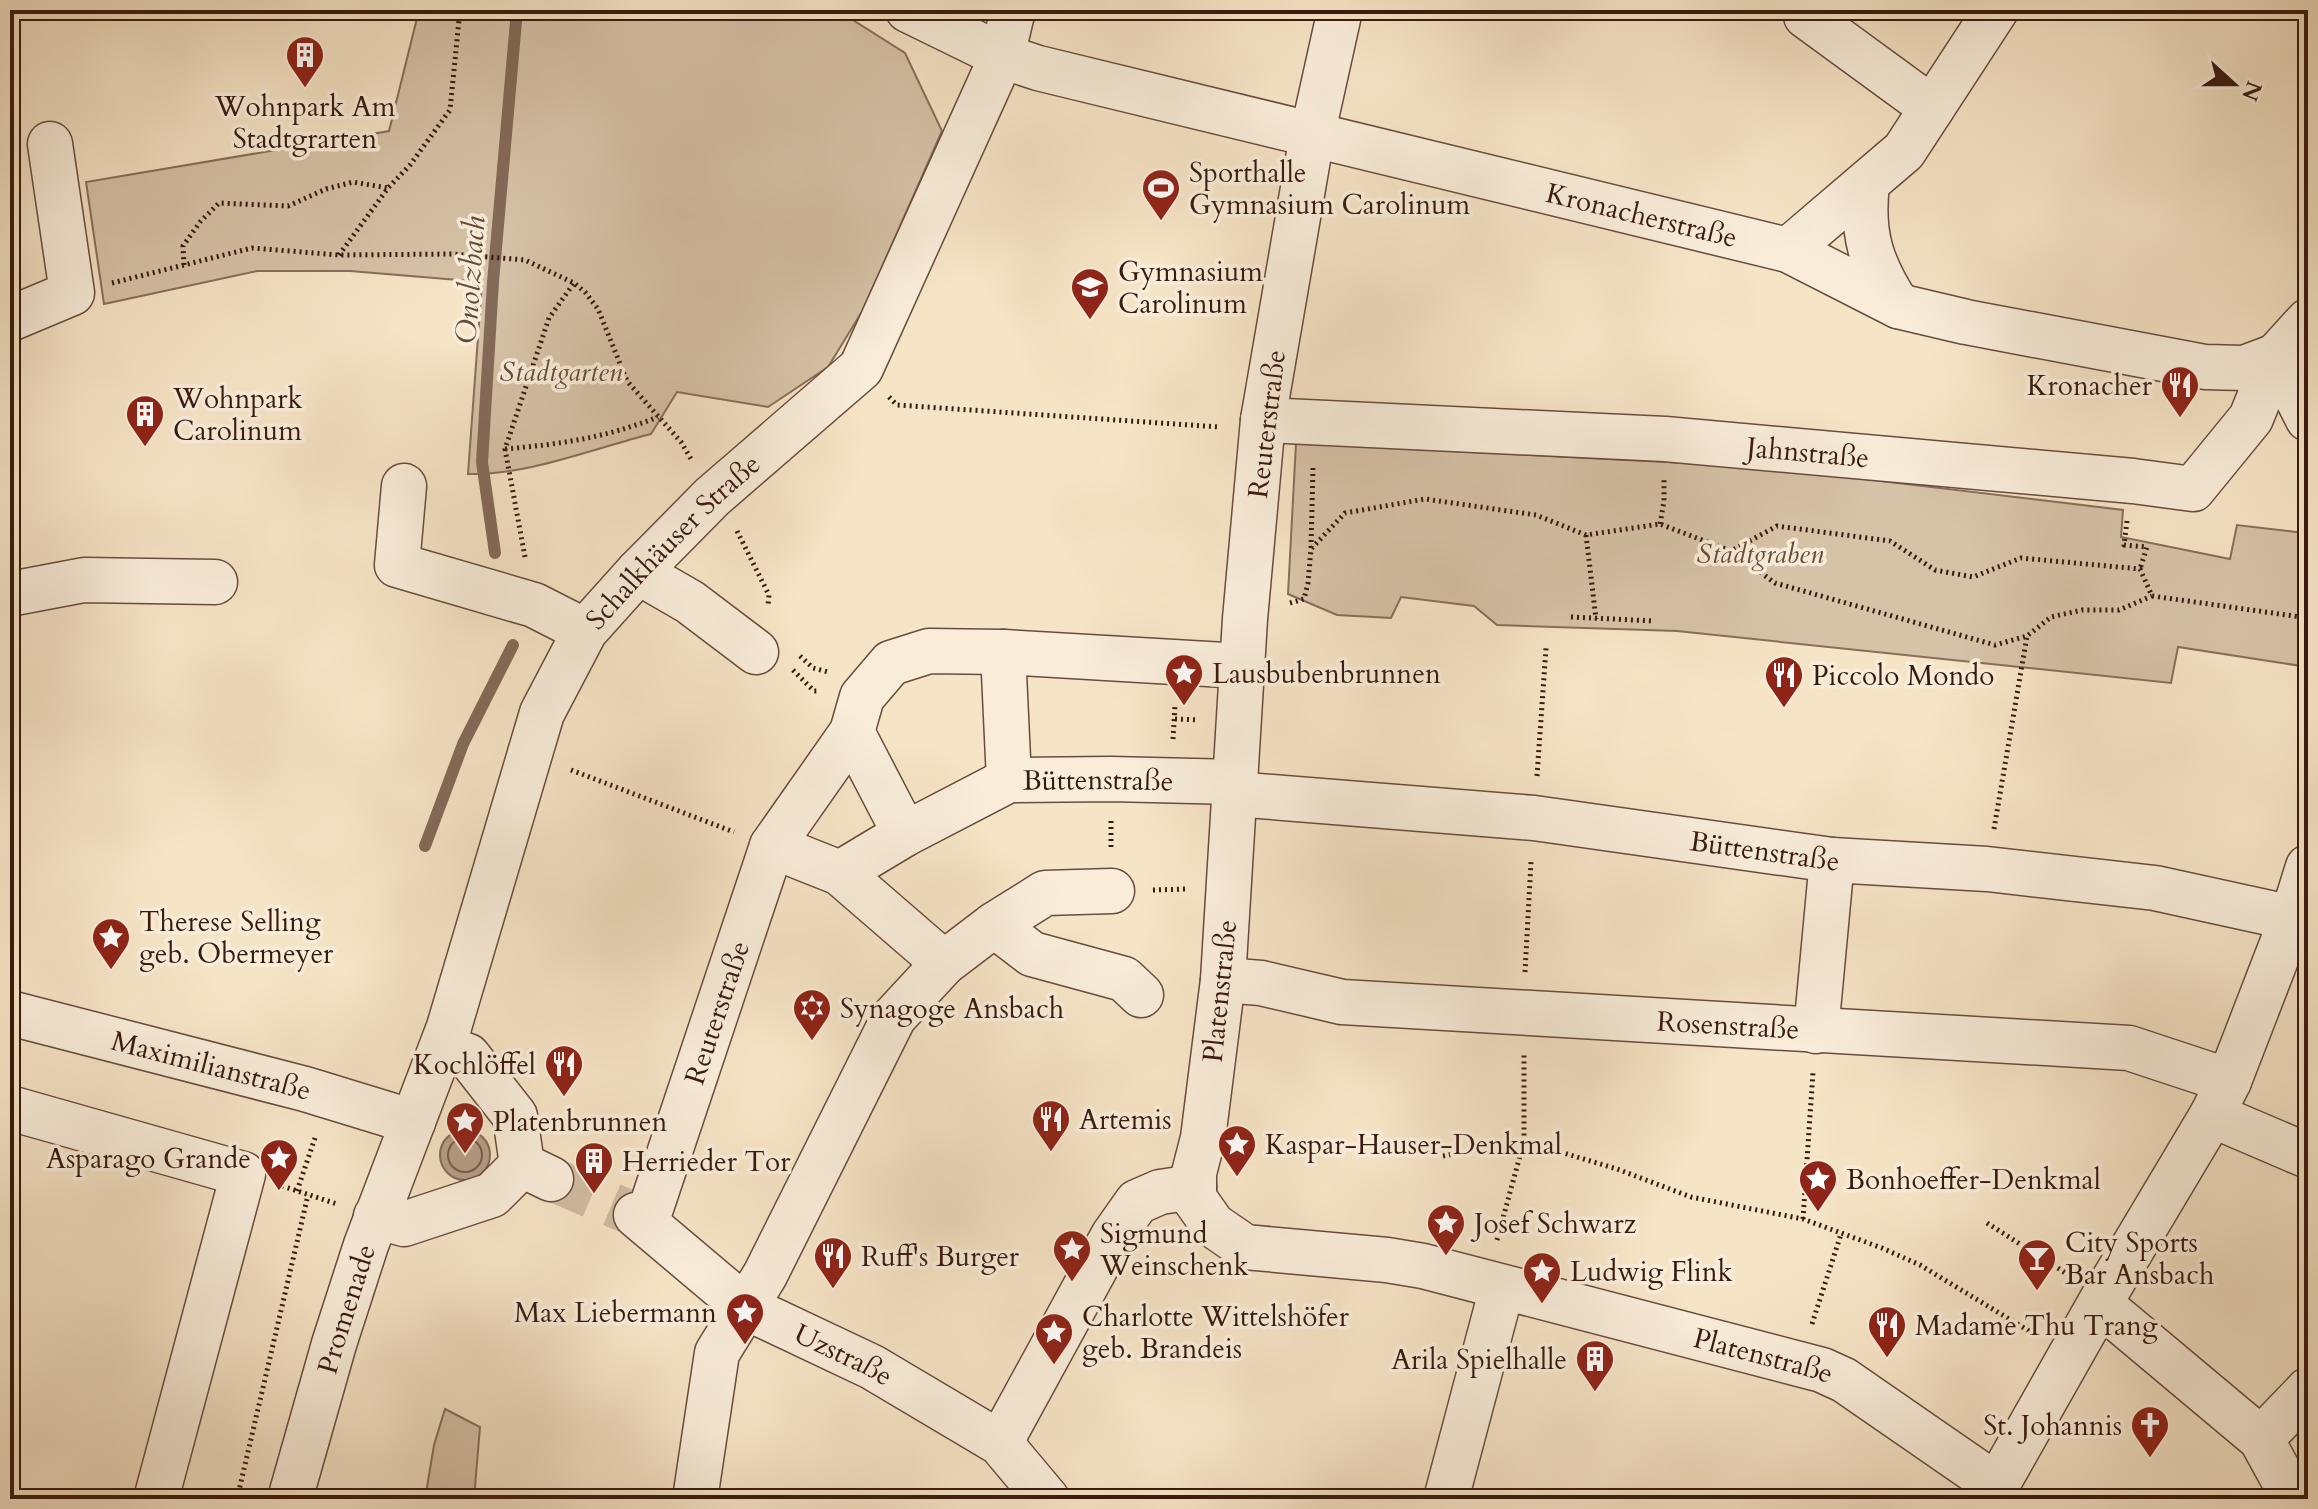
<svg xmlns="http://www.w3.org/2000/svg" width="2318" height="1509" font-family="Cardo,serif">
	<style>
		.green { fill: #d6c2a7; stroke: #886e5b; stroke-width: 2 }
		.water { fill: #b69f88; stroke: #846a58; stroke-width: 2 }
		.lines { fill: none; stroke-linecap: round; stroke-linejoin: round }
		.shore { stroke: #785c4c; stroke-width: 2 }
		.stream { stroke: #846a58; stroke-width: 12 }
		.minor-tunnel { stroke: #d0bca1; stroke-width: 44; stroke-dasharray: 44 22; stroke-linecap: butt }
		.minor-casing { stroke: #684c3d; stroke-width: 47 }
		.path { stroke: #391a0f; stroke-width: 5; stroke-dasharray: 2 4; stroke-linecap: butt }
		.minor { stroke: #f9edda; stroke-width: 44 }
		.labels { text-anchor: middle; stroke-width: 7; stroke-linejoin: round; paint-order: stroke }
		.poi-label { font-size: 28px; fill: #391a0f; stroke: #f9edda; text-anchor: start }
		.street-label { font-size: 28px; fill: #391a0f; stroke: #f9edda }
		.park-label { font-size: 28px; font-style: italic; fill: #684c3d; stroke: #f9edda }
		.water-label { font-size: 30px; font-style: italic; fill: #654939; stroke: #f9edda }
	</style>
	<rect width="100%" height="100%" fill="#f6e4c6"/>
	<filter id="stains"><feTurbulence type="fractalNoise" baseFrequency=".0025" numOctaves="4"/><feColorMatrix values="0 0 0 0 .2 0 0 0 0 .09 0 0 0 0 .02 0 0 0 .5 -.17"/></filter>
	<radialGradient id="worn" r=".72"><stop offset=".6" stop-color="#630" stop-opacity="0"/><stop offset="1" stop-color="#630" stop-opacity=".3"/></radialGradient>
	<path class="green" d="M419,10h418l68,43 37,78 -79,179 -35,57 -60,40 -91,-15 -26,42c-56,14 -126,42 -183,40l14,-192 -132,-11h-93l-153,33 -18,-122 303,-51z
		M1296,443l468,24 359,43 -2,27 109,22 7,-34 67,8 4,2v132l-130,-20 -7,36 -494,-52 -180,-6 -23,-19 -73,-9 -10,21 -54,-3 -49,-21z
		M445,1409l35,18 -6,72h-49l9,-54z"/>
	<path class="water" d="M440 1155a25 25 0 1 1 50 0a25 25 0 1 1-50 0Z"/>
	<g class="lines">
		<path class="shore" d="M448 1155a17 17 0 1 1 34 0a17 17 0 1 1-34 0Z"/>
		<path class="stream" d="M495,553l-13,-91 11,-180 24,-272
			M425,846l38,-102 50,-99"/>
		<path class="minor-tunnel" d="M551,1179l85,36"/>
		<g class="minor-casing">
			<g id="minor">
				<path id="s1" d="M908,10l94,46 36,12 750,182 110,56 68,16 239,45 39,1 32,-12"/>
				<path id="s2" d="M1340,10l-28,126 -49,284 -18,199 -22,361 -20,158 -9,35v25l19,27 32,22 142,13 36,6 399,104 22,10 152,105"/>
				<path d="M1806,16l126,92"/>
				<path d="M1867,184c-6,50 4,80 31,122"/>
				<path d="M1788,250l116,-99 92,-141"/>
				<path d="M10,319l62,-26 -22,-149"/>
				<path d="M2276,356l32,63"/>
				<path id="s3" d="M1263,420l402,19 468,42 60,8 58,-71 25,-62 32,-35"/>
				<path d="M404,486l-7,79 137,40 51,26"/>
				<path d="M638,572l52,30 66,50"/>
				<path d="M10,594l74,-14 131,2"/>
				<path d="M1003,652l6,128"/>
				<path d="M852,732l53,102"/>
				<path id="s4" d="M1234,794l300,24 298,42 155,9 168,19 137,30"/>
				<path d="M772,846l68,27 104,90"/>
				<path id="s5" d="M840,873l65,-39 104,-54 102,-1 124,3"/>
				<path d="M994,925l38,29 92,25 17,16"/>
				<path id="s6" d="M1223,980l38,3 81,19 787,46 100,33"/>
				<path id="s7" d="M10,1013l295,76 108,33"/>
				<path d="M1816,1031l16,-171"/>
				<path d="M460,1053l8,3 47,60 7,49 29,14"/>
				<path d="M10,1108l233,66 -87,325"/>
				<path d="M2212,1115l96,41"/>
				<path id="s8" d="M636,1215l109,92 127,60 128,76 47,56"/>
				<path d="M376,1216l28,8 88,-29 30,-30"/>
				<path id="s9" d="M646,1223l126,-377 80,-114 10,-35 29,-34 38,-12 74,1 239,14"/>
				<path d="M2100,1304l161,135 33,60"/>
				<path d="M2261,1439l47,-49"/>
				<path d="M1000,1443l113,-207 24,-34 23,-10 34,-5"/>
				<path id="s10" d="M290,1499l44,-155 32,-99 83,-218 93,-314 43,-82 53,-59 74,-75 149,-129 141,-312 11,-46"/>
				<path d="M695,1499l22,-146 48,-78 129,-258 50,-54 50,-38 51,-32 67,-2"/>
				<path d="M1446,1499l56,-211"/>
				<path d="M1989,1499l115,-203 108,-181 17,-34 63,-163 16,-51"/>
			</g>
		</g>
		<path class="path" d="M306,10l28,5
			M339,255l49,-67 22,-23 40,-55 10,-100
			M184,265l-1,-19 17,-24 19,-19 69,3 38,-17 27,-7 35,6
			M112,283l140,-35 87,7 113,-1 73,6 49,23 11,9 13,17 29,72 54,61 10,17
			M889,397l8,8 322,22
			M505,449c57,-5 99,-11 153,-32
			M2127,521l-3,24 23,2 -7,22
			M1660,524l4,-23v-21
			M737,531l32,64 -1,10
			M1586,535l10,84
			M1311,548l2,-82
			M1731,551l44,32 220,62 32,-9 24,-19 31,-7h37l33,-14
			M525,557l-20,-108 44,-131 25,-35
			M1290,603l14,-4 4,-16 3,-34 34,-36 80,-14 111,16 50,20 74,-11 71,27 46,-25 113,15 45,29 38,7 48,-19 119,11 12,27 156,22
			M1571,617l83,4
			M800,656l13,12 15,4
			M793,670l21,21h5
			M1175,719l23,1
			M1173,739l2,-34
			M571,770l163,62
			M1537,776l9,-128
			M1111,821v26
			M1994,829l33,-193
			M1153,890l34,-1
			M1525,972l6,-110
			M1443,1156l81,-15 93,28 74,28 112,22 79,29 38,17 114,69
			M282,1186l55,18
			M297,1191l19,-56
			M1803,1219l10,-147
			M1987,1223l80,51
			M1497,1240l27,-99v-87
			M1812,1324l29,-90
			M237,1499l71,-304"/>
		<use href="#minor" class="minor"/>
	</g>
	<defs>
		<g id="building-pin" transform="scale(2)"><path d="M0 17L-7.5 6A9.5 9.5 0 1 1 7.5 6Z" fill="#8f2418" stroke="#f9edda"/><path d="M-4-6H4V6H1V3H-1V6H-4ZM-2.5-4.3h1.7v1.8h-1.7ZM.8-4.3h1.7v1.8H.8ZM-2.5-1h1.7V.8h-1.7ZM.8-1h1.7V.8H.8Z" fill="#fff"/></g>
		<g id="stadium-pin" transform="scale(2)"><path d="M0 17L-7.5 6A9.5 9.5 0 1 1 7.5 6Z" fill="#8f2418" stroke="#f9edda"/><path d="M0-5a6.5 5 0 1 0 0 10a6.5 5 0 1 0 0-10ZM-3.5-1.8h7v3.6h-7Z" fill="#fff"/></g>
		<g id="school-pin" transform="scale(2)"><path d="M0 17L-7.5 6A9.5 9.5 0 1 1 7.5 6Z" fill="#8f2418" stroke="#f9edda"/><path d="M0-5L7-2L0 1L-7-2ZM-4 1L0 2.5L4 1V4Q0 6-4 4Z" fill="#fff"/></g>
		<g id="restaurant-pin" transform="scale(2)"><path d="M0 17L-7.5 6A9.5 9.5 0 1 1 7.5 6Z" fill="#8f2418" stroke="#f9edda"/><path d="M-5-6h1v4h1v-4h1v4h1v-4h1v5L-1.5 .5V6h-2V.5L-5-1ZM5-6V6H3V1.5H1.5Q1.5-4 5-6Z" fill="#fff"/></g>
		<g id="sight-pin" transform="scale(2)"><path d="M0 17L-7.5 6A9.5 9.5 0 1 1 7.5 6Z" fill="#8f2418" stroke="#f9edda"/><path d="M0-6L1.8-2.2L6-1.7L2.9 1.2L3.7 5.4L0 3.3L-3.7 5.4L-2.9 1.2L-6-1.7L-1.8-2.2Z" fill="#fff"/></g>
		<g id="synagogue-pin" transform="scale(2)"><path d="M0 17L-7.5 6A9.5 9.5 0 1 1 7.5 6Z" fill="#8f2418" stroke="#f9edda"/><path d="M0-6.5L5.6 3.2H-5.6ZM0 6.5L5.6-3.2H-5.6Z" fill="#fff"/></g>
		<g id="bar-pin" transform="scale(2)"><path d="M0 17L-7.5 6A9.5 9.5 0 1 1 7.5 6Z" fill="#8f2418" stroke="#f9edda"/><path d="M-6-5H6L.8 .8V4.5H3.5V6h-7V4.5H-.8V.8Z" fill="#fff"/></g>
		<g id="church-pin" transform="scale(2)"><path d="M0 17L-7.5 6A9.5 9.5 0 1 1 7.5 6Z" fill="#8f2418" stroke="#f9edda"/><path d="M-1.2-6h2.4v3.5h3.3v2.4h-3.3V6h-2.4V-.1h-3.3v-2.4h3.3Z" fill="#fff"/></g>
	</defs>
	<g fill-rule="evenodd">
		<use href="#building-pin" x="305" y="55"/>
		<use href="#stadium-pin" x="1161" y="188"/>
		<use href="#school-pin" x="1090" y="287"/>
		<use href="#restaurant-pin" x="2180" y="385"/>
		<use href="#building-pin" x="145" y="414"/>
		<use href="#sight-pin" x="1184" y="673"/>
		<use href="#restaurant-pin" x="1784" y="675"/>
		<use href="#sight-pin" x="111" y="937"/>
		<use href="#synagogue-pin" x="812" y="1008"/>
		<use href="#restaurant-pin" x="564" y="1064"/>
		<use href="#restaurant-pin" x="1051" y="1119"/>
		<use href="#sight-pin" x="465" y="1121"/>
		<use href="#sight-pin" x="1237" y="1144"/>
		<use href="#sight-pin" x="279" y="1158"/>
		<use href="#building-pin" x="594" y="1161"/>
		<use href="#sight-pin" x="1818" y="1179"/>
		<use href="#sight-pin" x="1446" y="1223"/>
		<use href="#sight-pin" x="1072" y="1249"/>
		<use href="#restaurant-pin" x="833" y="1256"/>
		<use href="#bar-pin" x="2037" y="1258"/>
		<use href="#sight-pin" x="1542" y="1271"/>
		<use href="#sight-pin" x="745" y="1312"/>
		<use href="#restaurant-pin" x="1887" y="1325"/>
		<use href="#sight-pin" x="1054" y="1332"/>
		<use href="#building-pin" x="1595" y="1359"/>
		<use href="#church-pin" x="2150" y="1425"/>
	</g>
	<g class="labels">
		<g class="poi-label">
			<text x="305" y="116" text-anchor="middle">Wohnpark Am<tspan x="305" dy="32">Stadtgrarten</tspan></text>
			<text x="1189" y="182">Sporthalle<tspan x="1189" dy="32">Gymnasium Carolinum</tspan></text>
			<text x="1118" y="281">Gymnasium<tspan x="1118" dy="32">Carolinum</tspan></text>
			<text x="2152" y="395" text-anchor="end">Kronacher</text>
			<text x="173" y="408">Wohnpark<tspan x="173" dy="32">Carolinum</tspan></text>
			<text x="1212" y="683">Lausbubenbrunnen</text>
			<text x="1812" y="685">Piccolo Mondo</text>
			<text x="139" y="931">Therese Selling<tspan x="139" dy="32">geb. Obermeyer</tspan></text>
			<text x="840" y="1018">Synagoge Ansbach</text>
			<text x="536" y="1074" text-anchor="end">Kochlöffel</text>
			<text x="1079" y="1129">Artemis</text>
			<text x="493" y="1131">Platenbrunnen</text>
			<text x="1265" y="1154">Kaspar-Hauser-Denkmal</text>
			<text x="251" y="1168" text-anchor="end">Asparago Grande</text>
			<text x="622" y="1171">Herrieder Tor</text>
			<text x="1846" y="1189">Bonhoeffer-Denkmal</text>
			<text x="1474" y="1233">Josef Schwarz</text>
			<text x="1100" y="1243">Sigmund<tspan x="1100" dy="32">Weinschenk</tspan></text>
			<text x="2065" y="1252">City Sports<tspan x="2065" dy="32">Bar Ansbach</tspan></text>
			<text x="861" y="1266">Ruff's Burger</text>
			<text x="1570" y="1281">Ludwig Flink</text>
			<text x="717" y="1322" text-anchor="end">Max Liebermann</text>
			<text x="1082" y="1326">Charlotte Wittelshöfer<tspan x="1082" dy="32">geb. Brandeis</tspan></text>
			<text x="1915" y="1335">Madame Thu Trang</text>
			<text x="1567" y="1369" text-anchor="end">Arila Spielhalle</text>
			<text x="2122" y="1435" text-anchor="end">St. Johannis</text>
		</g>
		<g class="street-label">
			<text dy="10" stroke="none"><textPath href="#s1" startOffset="764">Kronacherstraße</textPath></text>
			<text transform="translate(1266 424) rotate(-83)" y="10">Reuterstraße</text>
			<text dy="10" stroke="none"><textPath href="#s3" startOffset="546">Jahnstraße</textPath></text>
			<text dy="10" stroke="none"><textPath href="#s10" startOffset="1044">Schalkhäuser Straße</textPath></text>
			<text dy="10" stroke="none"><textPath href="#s5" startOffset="282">Büttenstraße</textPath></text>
			<text dy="10" stroke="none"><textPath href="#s4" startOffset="534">Büttenstraße</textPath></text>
			<text transform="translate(1219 991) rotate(-84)" y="10">Platenstraße</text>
			<text dy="10" stroke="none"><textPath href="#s9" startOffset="222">Reuterstraße</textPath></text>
			<text dy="10" stroke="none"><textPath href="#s6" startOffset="508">Rosenstraße</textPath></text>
			<text dy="10" stroke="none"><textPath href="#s7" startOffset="208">Maximilianstraße</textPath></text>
			<text dy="10" stroke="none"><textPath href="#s10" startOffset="198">Promenade</textPath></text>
			<text dy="10" stroke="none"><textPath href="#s8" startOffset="252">Uzstraße</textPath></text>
			<text dy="10" stroke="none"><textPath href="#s2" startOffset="1802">Platenstraße</textPath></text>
		</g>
		<g class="park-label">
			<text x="561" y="381">Stadtgarten</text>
			<text x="1760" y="563">Stadtgraben</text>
		</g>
		<g class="water-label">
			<text transform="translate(470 280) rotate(-86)" y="10">Onolzbach</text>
		</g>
	</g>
	<rect width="2318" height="1509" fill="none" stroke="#f6e4c6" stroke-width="40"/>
	<rect x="12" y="12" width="2294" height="1485" fill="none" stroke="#391a0f" stroke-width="4"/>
	<rect x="20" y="20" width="2278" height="1469" fill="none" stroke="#391a0f" stroke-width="2"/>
	<g transform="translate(2234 84) rotate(111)" stroke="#f9edda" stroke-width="6" paint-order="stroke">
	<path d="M0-6L14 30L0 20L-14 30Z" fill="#391a0f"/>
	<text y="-12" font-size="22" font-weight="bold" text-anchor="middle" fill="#391a0f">N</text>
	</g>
	<rect width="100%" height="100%" filter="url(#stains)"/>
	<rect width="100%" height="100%" fill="url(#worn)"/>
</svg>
